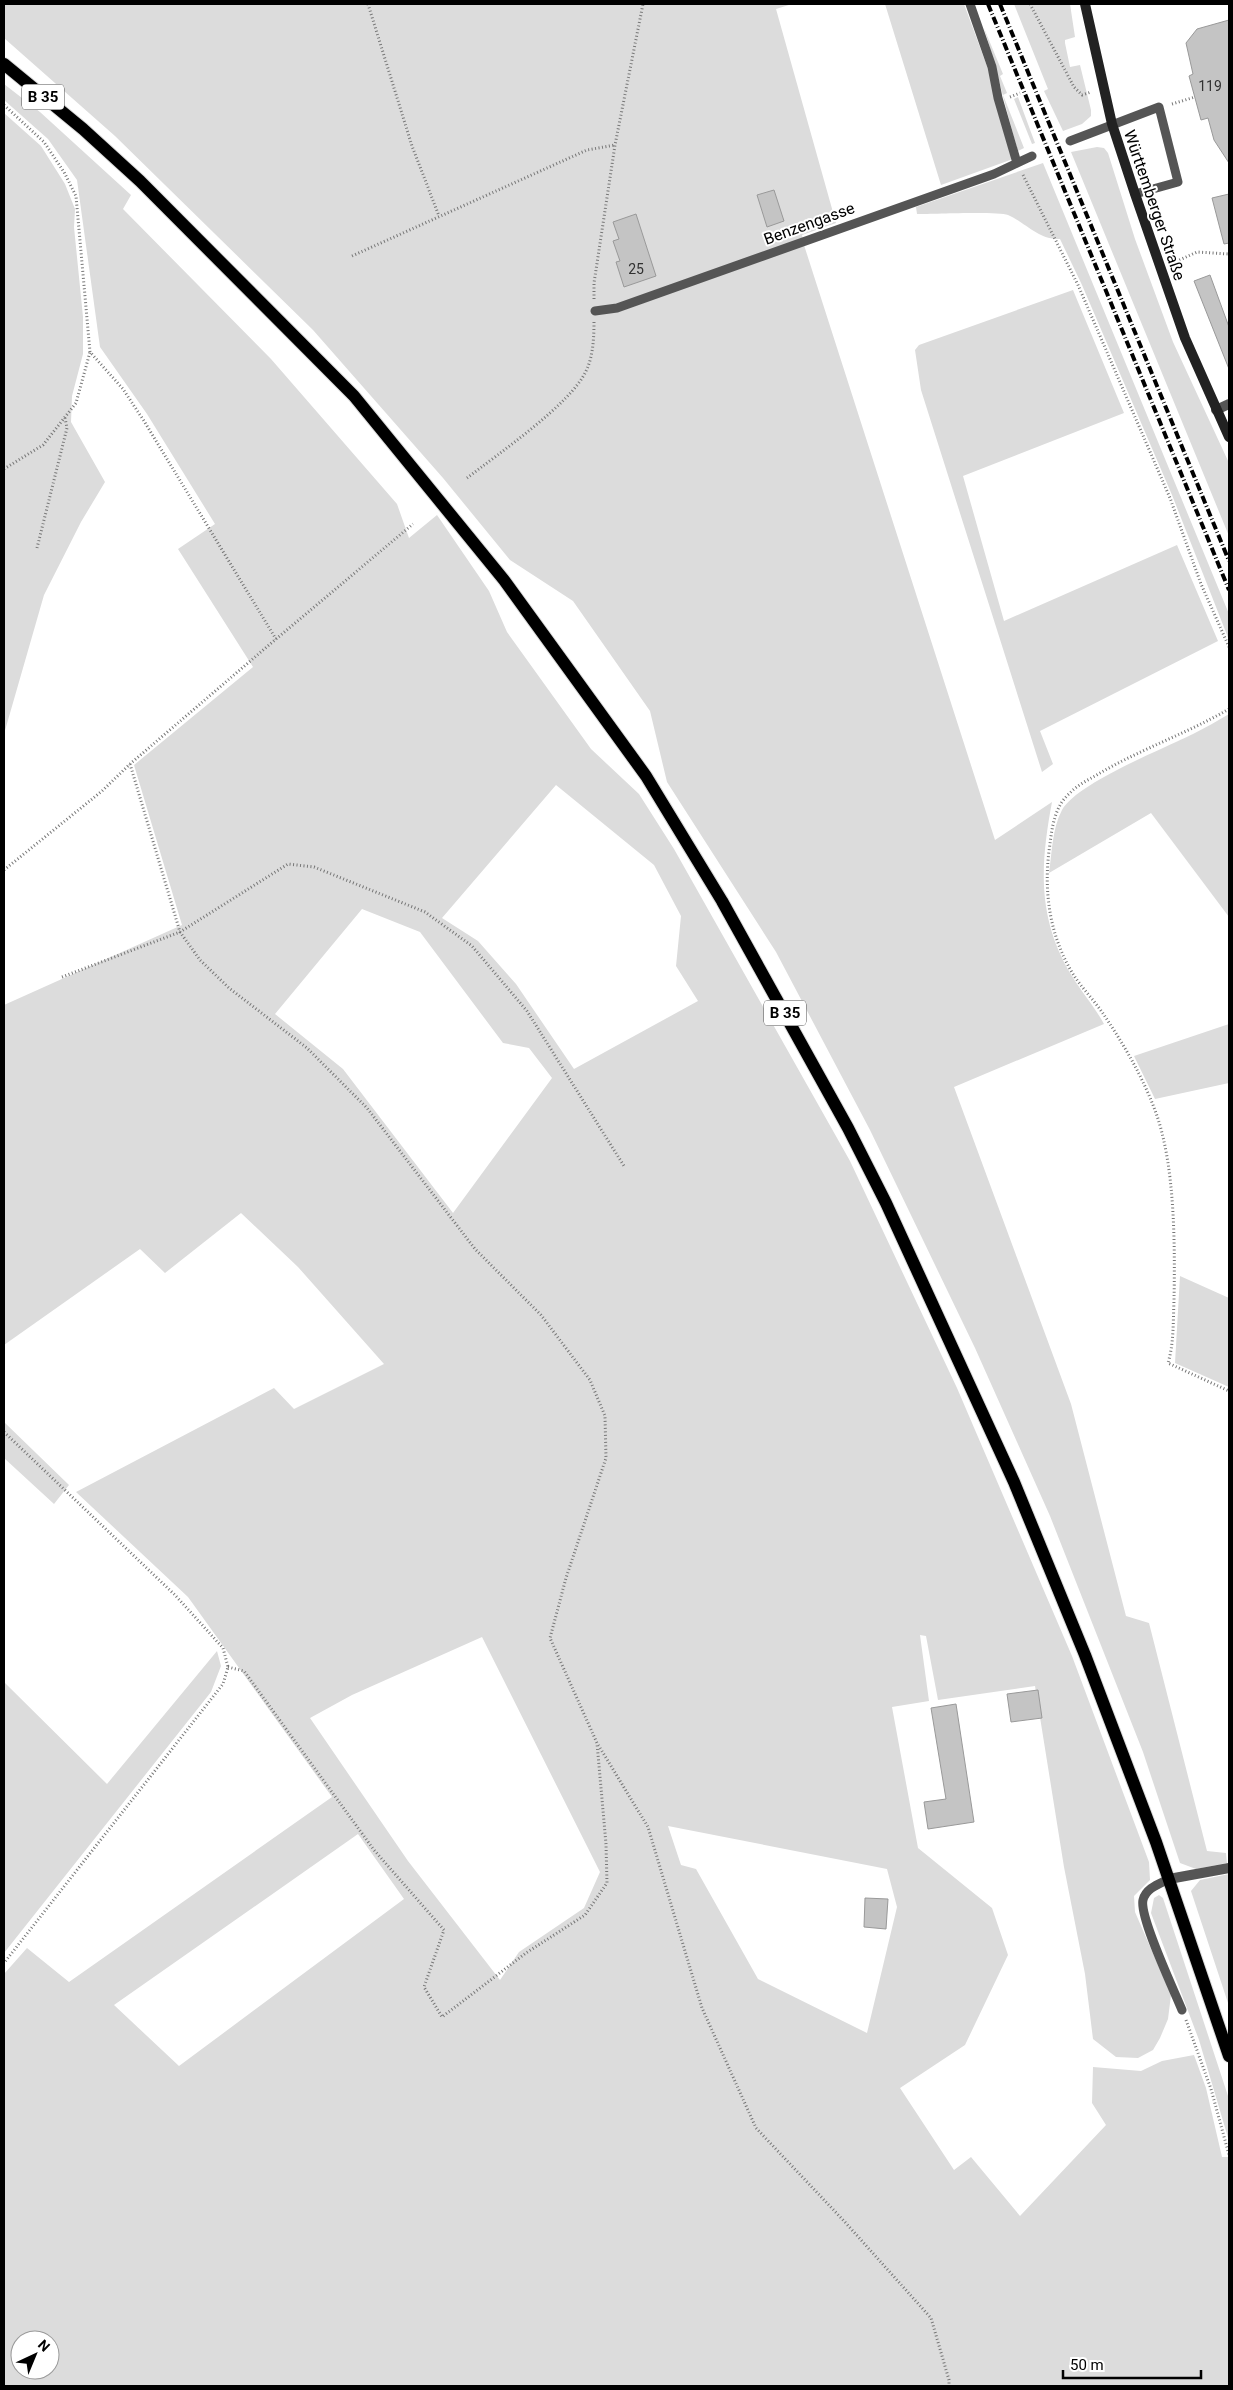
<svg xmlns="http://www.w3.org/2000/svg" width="1233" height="2390" font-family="Roboto,sans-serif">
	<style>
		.green { fill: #dcdcdc; fill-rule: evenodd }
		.building { fill: #c4c4c4; stroke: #999 }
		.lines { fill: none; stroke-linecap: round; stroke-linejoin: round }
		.primary-casing { stroke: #dbdbdb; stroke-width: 14 }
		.path { stroke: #777; stroke-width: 3; stroke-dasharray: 1 2.5; stroke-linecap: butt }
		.lane { stroke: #555; stroke-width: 9 }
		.street { stroke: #555; stroke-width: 10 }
		.secondary { stroke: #222; stroke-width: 10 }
		.primary { stroke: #000; stroke-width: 12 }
		.rail { stroke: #000; stroke-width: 4; stroke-dasharray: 8 2.5 1 2.5; stroke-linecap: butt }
		.labels { text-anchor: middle; stroke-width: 4; stroke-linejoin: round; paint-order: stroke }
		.number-label { font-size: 14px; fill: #313131 }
		.shield { fill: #fff; stroke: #4c4c4c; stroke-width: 1 }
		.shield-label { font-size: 15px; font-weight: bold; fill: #000 }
		.street-label { font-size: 16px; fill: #000; stroke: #fff }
	</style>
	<rect width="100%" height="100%" fill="#fff"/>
	<path class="green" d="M4,4h788l-16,5 60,214 -34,12 2,10 191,595 57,-38c-12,64 -15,117 20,174 10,17 23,31 32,48l-150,63 117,317 55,212 23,7 58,228 19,2 1,10 -31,6 -16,-6 -37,-111 -93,-236 -75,-168 -105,-218 -94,-178 -109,-170 -17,-71 -77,-110 -63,-41 -67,-82 -130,-148 -198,-194 -111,-98z
		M885,4h79l24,65 25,90 -72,26z
		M1014,4h56l5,33 -10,3v3l5,24 10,-2 11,45v6l-9,8 -19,7 -19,-40 4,-2z
		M984,28l19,46 -3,2 7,17 -4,2 21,53 -6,3c-12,-41 -21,-82 -34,-123z
		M4,84l36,28 91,83 -8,14 148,150 126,145 12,34 28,-23 52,76 18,41 84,117 48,45 35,55 176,312 107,227 115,268 77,206 1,18 -16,16 1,16 36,83 -3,24 -8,19 -7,12 -15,8 -22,-1 -23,-18 -8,-65 -21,-107 -29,-181 -97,14 -12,-64 -6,-1 9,66 -37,6 26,141 74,60 16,47 -43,90 -65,43 54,82 17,-13 49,59 86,-91 -14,-22 1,-36 48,4 21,-10 32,-6 12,33 16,69h7v229h-1225v-412l23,-26 42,34 263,-185 -144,-200 -112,-105 198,-104 20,21 90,-45 -86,-97 -57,-54 -76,60 -25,-24 -136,96v-340l178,-80 -48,-160 119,-98 -75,-118 37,-25 -68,-110 -47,-67 -23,-167 -29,-41 -44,-39zM556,785l98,80 27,51 -5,50 22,35 -124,68 -58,-85 -38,-43 -36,-23zM362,909l58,23 83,111 26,5 23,30 -99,135 -110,-144 -68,-55zM482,1637l118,235 -16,36 -65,44 -19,28 -92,-119 -98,-143 42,-23zM668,1826l219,43 10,38 -30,126 -109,-54 -62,-110 -15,-4zM358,1834l46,65 -225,167 -65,-61zM20,2340h30v30h-30z
		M1018,97l17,46 -3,1 -18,-45z
		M4,113l37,33 24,38 10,25 -1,18 9,90v37l-11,42 -1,26 34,60 -24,40 -37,73 -40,139z
		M1097,147l7,1 4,5 27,86 38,103 56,121v73l-158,-384z
		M1043,163l186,451v26l-57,-145 -90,-210 -22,-46c-21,1 -34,-16 -52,-24 -10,-4 -75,-1 -91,-1l-1,-7z
		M1073,290l51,123 -161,63 41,145 173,-76 41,96 -178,90 13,33 -11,8 -121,-382 -6,-40 4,-5z
		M1229,714v203l-78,-104 -102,60c3,-20 3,-44 13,-63 15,-27 101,-61 131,-76 12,-6 24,-13 36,-20z
		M1229,1024v59l-74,16 -21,-43z
		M1180,1276l49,22v89l-54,-24z
		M4,1422l65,63 -15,19 -50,-46z
		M217,1651l4,15 -10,26 -207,261v-271l103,102z
		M1229,1874v132l-38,-115 9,-11z
		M1159,1895l4,3 66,201v42l-30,-101 -48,-127 3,-15z"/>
	<path class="building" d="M1229,20v143l-15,-23 -6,-22 -7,2 -12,-44 4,-2 -7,-31 11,-14z
		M774,190l10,31 -17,6 -10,-32z
		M1229,194v49l-5,1 -12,-46z
		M636,214l20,62 -32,11 -8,-25 4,-1 -7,-20 6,-2 -6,-17z
		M1210,275l19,52v42l-35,-88z
		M1038,1690l4,28 -31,4 -4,-28z
		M956,1704l18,118 -46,7 -4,-27 22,-3 -15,-91z
		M865,1898l23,1 -2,30 -22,-2z"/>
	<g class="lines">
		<g class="primary-casing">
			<path id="primary" d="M4,64l79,65 57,52 214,215 150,184 142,196 76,125 126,227 38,75 128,279 71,173 71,187 73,214"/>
		</g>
		<path class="path" d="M368,4l44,142 27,70
			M1030,4l44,83 8,8 9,-3
			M1010,97l10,-4
			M1172,104l23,-7
			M4,105l40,37 20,30 12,24 14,156 33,37 21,32 132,218
			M1023,175l55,110 92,213 31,86 28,63
			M352,256l235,-106 28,-5
			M1173,263l24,-11 32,2
			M594,299v-16l21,-138 28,-141
			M4,469l39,-24 33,-42 14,-51
			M467,478c31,-24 104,-74 119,-107 7,-14 8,-33 8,-49
			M37,548l30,-120 -2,-10
			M1229,709c-43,25 -91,41 -134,67 -9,5 -19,10 -26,18 -14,12 -17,33 -19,50 -7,45 -1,91 23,130 8,13 20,25 29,38 21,31 41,65 54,101 19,53 19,131 18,188 -1,21 0,42 -6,62l61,28
			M130,764l50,168 20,28 29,28 78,60 60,60 108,141 66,66 49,65 15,36 1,42 -40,120 -16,60 47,105 51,84 54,181 54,120 88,93 87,97 18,62v6
			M4,870l98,-79 28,-27 146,-125 137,-115
			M62,977l118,-45 108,-68 26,3 111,45 47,34 55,65 97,155
			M4,1432l171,163 48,53 5,19 -5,17 -219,279
			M228,1667l16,4 130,179 70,80 -20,57 18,30 84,-64 59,-38 22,-32 -1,-39 -9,-101
			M1186,2020l25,69 18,66"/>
		<path class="lane" d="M970,4l22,63 6,31 19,65
			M1070,141l89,-34 19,75 -43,12
			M595,311l22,-3 377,-134 38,-18
			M1169,1879c-10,5 -23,9 -26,21 -4,17 31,90 39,110"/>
		<path class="street" d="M1216,410l13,-6
			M1169,1879l60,-11"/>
		<path class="secondary" d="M1085,4l27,120 23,70 50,144 44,99"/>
		<use href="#primary" class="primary"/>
		<path class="rail" d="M988,4l241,586
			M1000,4l229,557"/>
	</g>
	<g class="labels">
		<g class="number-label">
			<text x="1210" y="91">119</text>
			<text x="636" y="274">25</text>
		</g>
		<g class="shield">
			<rect x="22" y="84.5" width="42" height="25" rx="4"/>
			<rect x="764" y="1000.5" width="42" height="25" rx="4"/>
		</g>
		<g class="shield-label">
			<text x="43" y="102">B 35</text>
			<text x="785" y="1018">B 35</text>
		</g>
		<g class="street-label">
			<text transform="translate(1155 205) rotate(71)" y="6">Württemberger Straße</text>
			<text transform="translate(809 223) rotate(-20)" y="6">Benzengasse</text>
		</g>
	</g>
	<rect width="1233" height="2390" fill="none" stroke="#000000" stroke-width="10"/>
	<g transform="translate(35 2355) rotate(44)"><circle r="24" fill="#ffffff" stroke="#999999"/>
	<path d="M0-4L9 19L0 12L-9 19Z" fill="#000000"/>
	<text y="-8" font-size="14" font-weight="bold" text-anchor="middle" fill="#000000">N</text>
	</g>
	<path d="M1063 2370v8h138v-8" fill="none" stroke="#000000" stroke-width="2.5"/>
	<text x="1070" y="2370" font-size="15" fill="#000000" stroke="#ffffff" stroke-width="4" paint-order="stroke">50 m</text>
</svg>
